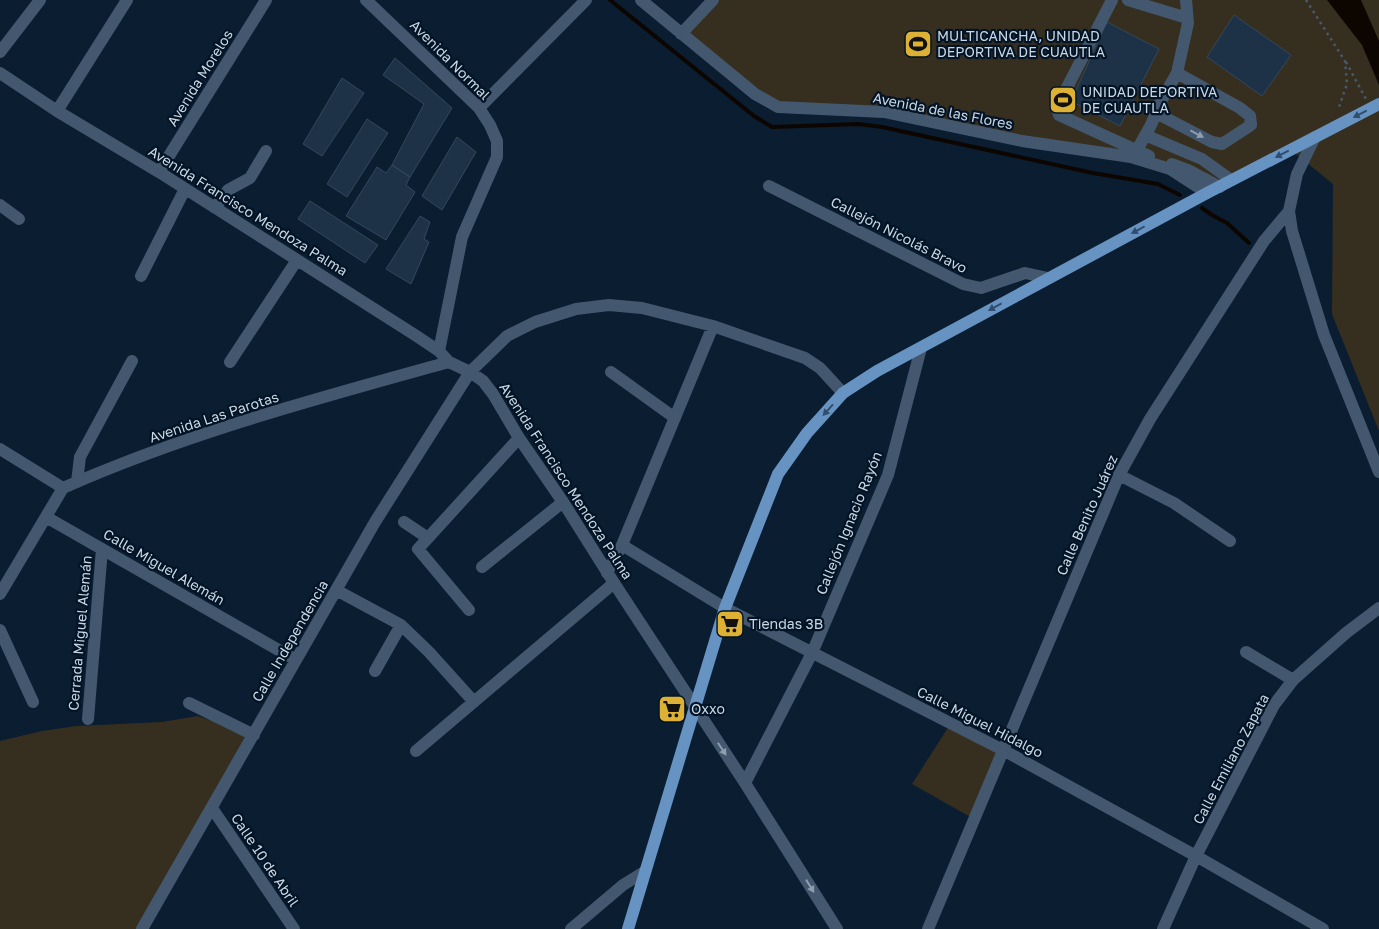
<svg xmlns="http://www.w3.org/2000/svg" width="1379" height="929" font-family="'Golos Text',sans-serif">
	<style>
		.green { fill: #362f1f }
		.water { fill: #0d0600 }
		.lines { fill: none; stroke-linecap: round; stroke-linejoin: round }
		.stream { stroke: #0d0600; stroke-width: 4 }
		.building { fill: #1e3247; stroke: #33475e }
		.path { stroke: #48596b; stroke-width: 2.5; stroke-dasharray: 2.5 4; stroke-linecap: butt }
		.minor { stroke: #43586e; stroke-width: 12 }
		.major { stroke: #6793c2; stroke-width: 12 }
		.oneway { fill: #304d6d }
		.oneway2 { fill: #8d9eaf }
		.labels { text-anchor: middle; stroke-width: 4.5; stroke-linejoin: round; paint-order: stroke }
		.poi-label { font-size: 14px; fill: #cad7e4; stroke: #031427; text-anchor: start }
		.street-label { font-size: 14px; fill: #cad7e4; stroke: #031427 }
	</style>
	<rect width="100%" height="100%" fill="#0a1d31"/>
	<path class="green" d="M713,0h666v431l-47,-117 1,-130 -42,-34 -84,43 -37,-24 -286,-57 -106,-5 -97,-73z
		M198,716l56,19 -112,194h-142v-188l42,-10 34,-5 86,-4z
		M951,723l52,27 -29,69 -62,-35z"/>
	<path class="water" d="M1327,0h34l18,41v44l-17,-40z"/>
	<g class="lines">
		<path class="stream" d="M610,0l144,116 18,11 86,-3 24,3 211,46 65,11 22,11
			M1202,208l10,7 15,8 22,20"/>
	</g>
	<path class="building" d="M1234,15l57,40 -29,41 -55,-39z
		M1107,22l52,27 -39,77 -49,-25z
		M395,58l57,50 -42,69 -18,-12 32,-61 -41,-29z
		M342,78l22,15 -42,63 -19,-12z
		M367,119l21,14 -41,64 -20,-13z
		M457,137l19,15 -34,58 -20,-14z
		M392,165l18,12 -4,8 9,7 -29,48 -40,-24 31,-49 9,6z
		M310,201l68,44 -13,18 -67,-44z
		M420,216l10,6 -6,17 5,3 -18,42 -25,-15z"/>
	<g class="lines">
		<path class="path" d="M1306,0l39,61 2,23 -9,26
			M1346,62l20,37"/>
		<path class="minor" d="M366,0l113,108 11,17 7,16v16l-35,80 -23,114
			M641,0l114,94 23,13 106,5 138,29 109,16 39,12 37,24
			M1112,0l-55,107 2,8 90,41
			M1128,0l59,18
			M681,34l32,-34
			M0,52l40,-52
			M0,73l57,38 102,61 256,163 24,16 10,11 21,10 13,9 10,13 26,44 44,64 51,81 131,200 92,146
			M479,108l107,-108
			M57,111l70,-111
			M1156,113l56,29 10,2 29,-19 -1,-9 -10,-8 -63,-35
			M1145,135l57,24 29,21
			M1137,150l14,-25 9,-22 17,-30 11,-50 -2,-23
			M1172,164l16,6 32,17
			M159,172l107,-172
			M769,186l194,98 18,4 44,-15 23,5
			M0,205l19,14
			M215,208l13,-18 22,-12 16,-27
			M1289,211l3,20 32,104 55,137
			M141,276l44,-87
			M230,362l67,-102
			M611,372l64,46
			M0,449l63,39
			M1119,475l55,28 56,38
			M77,482l3,-25 52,-96
			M63,488c124,-55 256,-90 386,-126
			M46,517l250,143
			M404,522l24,16
			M622,545l103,63 278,142 193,106 127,73
			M482,567l81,-65
			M607,573l15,-28 91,-219
			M336,590l65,35 28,27 45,50
			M0,594l63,-106
			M469,610l-51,-61 101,-111
			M0,630l33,72
			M1246,652l47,28
			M375,671l26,-46
			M189,703l65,32
			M88,719l14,-170
			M416,751l198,-168
			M745,783l67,-130 76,-178 33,-127
			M212,808l82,121
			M142,929l233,-407 95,-150 37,-36 28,-14 41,-13 33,-4 33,3 71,18 92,32 15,10 23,25
			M571,929l52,-44 21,-13
			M928,929l191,-454 31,-56 114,-178 25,-30 8,-37 18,-37
			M1163,929l33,-73 78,-151 19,-25 53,-47 33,-25"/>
		<path class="major" d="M628,929l97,-321 53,-134 29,-41 36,-40 34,-22 330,-178 172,-89"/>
	</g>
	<defs><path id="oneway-solid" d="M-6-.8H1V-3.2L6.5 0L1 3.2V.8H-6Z" transform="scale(1.25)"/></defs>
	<g class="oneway">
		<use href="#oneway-solid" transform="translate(1360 114) rotate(153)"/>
		<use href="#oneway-solid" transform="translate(1282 154) rotate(153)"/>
		<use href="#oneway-solid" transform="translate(1138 230) rotate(152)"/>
		<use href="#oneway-solid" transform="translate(995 307) rotate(151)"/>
		<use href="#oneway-solid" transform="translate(828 410) rotate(132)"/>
	</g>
	<g class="oneway2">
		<use href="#oneway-solid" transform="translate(1197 134) rotate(28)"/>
		<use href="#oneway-solid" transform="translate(722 749) rotate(57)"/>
		<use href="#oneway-solid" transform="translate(810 886) rotate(58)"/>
	</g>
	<defs>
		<g id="stadium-square" transform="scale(1.4375)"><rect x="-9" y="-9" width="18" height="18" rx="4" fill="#ddb133" stroke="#031427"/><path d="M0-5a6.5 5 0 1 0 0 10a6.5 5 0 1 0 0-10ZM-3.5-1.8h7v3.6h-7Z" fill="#111"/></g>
		<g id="supermarket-square" transform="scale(1.4375)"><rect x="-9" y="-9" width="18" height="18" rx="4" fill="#ddb133" stroke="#031427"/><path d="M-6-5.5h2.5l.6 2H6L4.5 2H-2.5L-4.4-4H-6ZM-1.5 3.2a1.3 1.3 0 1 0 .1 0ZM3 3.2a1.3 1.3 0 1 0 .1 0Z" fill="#111"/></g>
	</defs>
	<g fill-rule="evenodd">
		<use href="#stadium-square" x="918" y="44"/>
		<use href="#stadium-square" x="1063" y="100"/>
		<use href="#supermarket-square" x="730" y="624"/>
		<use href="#supermarket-square" x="672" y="709"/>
	</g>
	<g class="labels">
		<g class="poi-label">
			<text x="937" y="41">MULTICANCHA, UNIDAD<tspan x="937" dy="16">DEPORTIVA DE CUAUTLA</tspan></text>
			<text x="1082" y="97">UNIDAD DEPORTIVA<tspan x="1082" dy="16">DE CUAUTLA</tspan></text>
			<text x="749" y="629">Tiendas 3B</text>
			<text x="691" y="714">Oxxo</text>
		</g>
		<g class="street-label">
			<text transform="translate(450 60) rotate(45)" y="5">Avenida Normal</text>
			<text transform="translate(200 78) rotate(-58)" y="5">Avenida Morelos</text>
			<text transform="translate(943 111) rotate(11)" y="5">Avenida de las Flores</text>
			<text transform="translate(248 211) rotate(32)" y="5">Avenida Francisco Mendoza Palma</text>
			<text transform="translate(899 235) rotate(27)" y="5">Callejón Nicolás Bravo</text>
			<text transform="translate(214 417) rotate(-18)" y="5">Avenida Las Parotas</text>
			<text transform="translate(566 481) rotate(57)" y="5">Avenida Francisco Mendoza Palma</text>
			<text transform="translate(1087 515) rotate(-66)" y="5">Calle Benito Juárez</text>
			<text transform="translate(849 523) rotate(-68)" y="5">Callejón Ignacio Rayón</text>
			<text transform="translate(164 567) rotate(30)" y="5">Calle Miguel Alemán</text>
			<text transform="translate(80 633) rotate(-85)" y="5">Cerrada Miguel Alemán</text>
			<text transform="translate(290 641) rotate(-60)" y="5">Calle Independencia</text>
			<text transform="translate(980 722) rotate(27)" y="5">Calle Miguel Hidalgo</text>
			<text transform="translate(1231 759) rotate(-62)" y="5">Calle Emiliano Zapata</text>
			<text transform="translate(265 860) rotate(56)" y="5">Calle 10 de Abril</text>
		</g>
	</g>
</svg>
